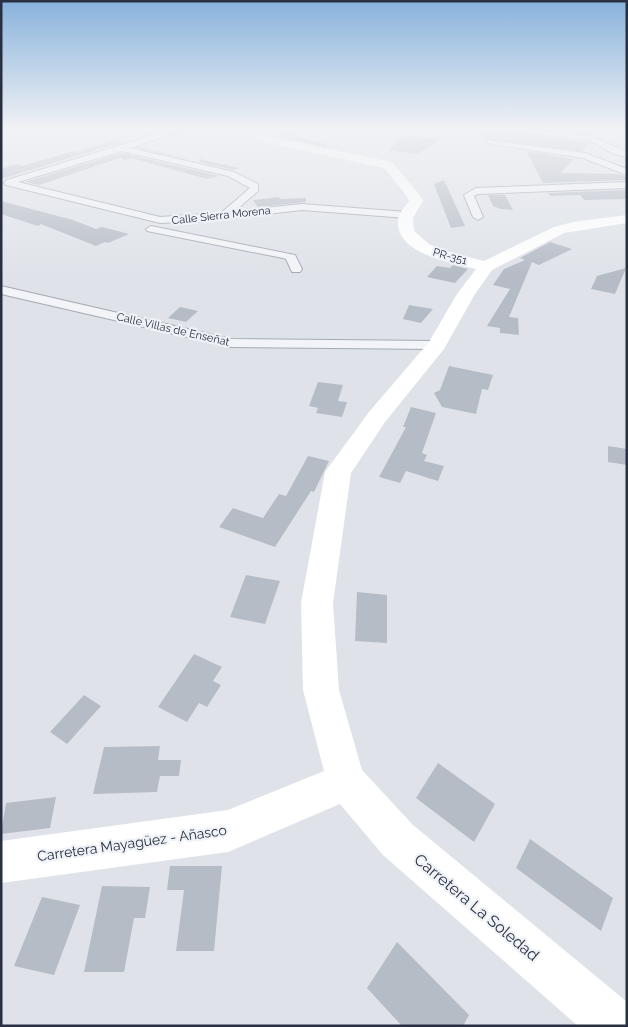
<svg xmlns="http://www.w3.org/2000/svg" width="628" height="1027" font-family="Raleway,sans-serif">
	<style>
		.building { fill: #b6bcc6 }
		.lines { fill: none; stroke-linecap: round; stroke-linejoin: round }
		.lane-casing { stroke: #a4aab3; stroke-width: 2 }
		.street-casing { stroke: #a4aab3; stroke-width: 2 }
		.lane { fill: #f2f4f7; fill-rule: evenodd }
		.street { fill: #f2f4f7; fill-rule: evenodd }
		.secondary { fill: #fff; fill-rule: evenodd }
		.labels { text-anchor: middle; stroke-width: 4.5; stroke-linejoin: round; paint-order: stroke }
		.far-street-label { font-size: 11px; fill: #283041; stroke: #eff2f6 }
		.street-label { font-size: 14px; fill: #283041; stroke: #eff2f6 }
		.near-street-label { font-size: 16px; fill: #283041; stroke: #eff2f6 }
	</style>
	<rect width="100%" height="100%" fill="#dfe3e9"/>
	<path class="building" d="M483,130h17l90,13 -8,8 -100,-13z
		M284,133l43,12 -1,2 -51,-11z
		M405,135l37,4 -25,15 -28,-4z
		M115,140l8,2 -122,37v-10l16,-5 5,2 52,-15 3,1z
		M140,147l59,15 1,-3 39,9 -5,2 -97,-22z
		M526,151l48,8 -14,14 59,1 8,3v3l-84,3z
		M122,153l97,23 -12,3 -76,-21 -6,2 -5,-2 -81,27 -14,-3z
		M444,180l21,46 -14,2 -17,-44z
		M627,190v9l-43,1 -4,-5 -30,1 -2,-3z
		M488,195h17l8,15 -12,-1 -8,-3z
		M279,197l1,2 26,-1v4l-48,5 -5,-7z
		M1,201l72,19 23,9 6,-2 27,7 -21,9 -3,-1 -9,4 -55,-22 -3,2 -37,-12z
		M550,242l22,7 -33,16 -7,-3 -23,55 9,1 1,17 -19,-2v-5l-13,-2 23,-37 -17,-4 11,-16 21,-9 -5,-2z
		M453,265l15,4 -13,14 -28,-6 10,-11 13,2z
		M626,268l-11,26 -24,-5 6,-13z
		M409,305l24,4 -12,14 -18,-4z
		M180,307l18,4 -12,11 -18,-4z
		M449,366l44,9 -5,15 -6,-1 -6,25 -34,-7 -8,-14 6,-3z
		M318,382l25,3 -5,16 9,1 -5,15 -26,-4 2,-5 -9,-2z
		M411,407l25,6 -14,40 5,2 -3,6 20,5 -6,15 -32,-10 -6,12 -21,-6 27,-50h-3z
		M608,446l19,3v16l-19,-3z
		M308,456l21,5 -15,31 -3,-1 -36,56 -56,-20 14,-19 30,10 16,-24 7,2z
		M246,575l34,6 -15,43 -35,-7z
		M357,592l30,3v48l-32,-2z
		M194,654l28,13 -9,14 8,4 -14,22 -8,-4 -12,19 -29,-15z
		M84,695l17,11 -34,38 -17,-12z
		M160,746l-2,14h23l-2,16h-19l-3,16 -64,2 11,-47z
		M438,763l57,41 -21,38 -58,-44z
		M56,797l-6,31 -49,6 5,-31z
		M530,839l83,59 -12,33 -85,-63z
		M170,866h52l-8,85h-38l8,-61h-17z
		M102,886l48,1 -5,31h-11l-10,54h-40z
		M42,897l38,8 -26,70 -40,-9z
		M397,942l72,73 -6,11h-61l-35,-38z"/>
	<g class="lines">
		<g class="lane-casing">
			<path id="lane" d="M268,130l4,1 -6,5 -2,4h-2l1,-6z"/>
		</g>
		<g class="street-casing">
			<path id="street" d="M170,130h14l-54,18 104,24 24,12v7l-23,20 67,-7 105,8 5,3 -5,3 -105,-8 -97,11 -45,2 -154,-38 -2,-2 3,-3zM122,151l106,25 22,12 -29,25 -61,4 -142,-35z
				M502,130h33l55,6 37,16v5l-13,-3 -25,-14z
				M488,140l97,13 42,16v6l-44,-17 -92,-14 -4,-2z
				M627,182v6l-149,6 -4,2 9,21 -5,3 -5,-3 -9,-22 12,-7z
				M151,226l144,29 7,14 -2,3h-8l-6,-13 -3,-1 -136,-27 -1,-2z
				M1,286l230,53 206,2 5,1 2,3 -2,3 -5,1 -206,-2 -230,-53z"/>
		</g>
		<use href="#lane" class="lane"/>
		<use href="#street" class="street"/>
		<path class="secondary" d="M244,130h14l12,7 122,25c8,11 27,29 31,39l-10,17 1,13 15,13 13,6 42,11 70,-34 19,-5 54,-7v8l-63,10 -72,37 -17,24 -31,55 -59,73 -34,51 -18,130 6,87 23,80 51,55 214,177v24h-49l-195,-171 -43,-51 -112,48 -227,31v-42l227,-31 96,-39 -21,-81 -2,-87 24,-131 44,-60 60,-70 28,-48 19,-25c-24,-6 -80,-15 -78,-48 0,-7 7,-14 11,-20 -2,-7 -19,-25 -25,-33l-121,-26z"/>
	</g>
	<linearGradient id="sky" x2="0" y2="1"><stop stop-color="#88b2dc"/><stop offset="0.47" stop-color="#f1f2f5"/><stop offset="1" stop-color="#f1f2f5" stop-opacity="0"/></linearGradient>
	<rect width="628" height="274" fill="url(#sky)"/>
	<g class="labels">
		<g class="far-street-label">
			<text transform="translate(221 215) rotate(-6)" y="4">Calle Sierra Morena</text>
			<text transform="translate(450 256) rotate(15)" y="4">PR-351</text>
			<text transform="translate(173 329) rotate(13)" y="4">Calle Villas de Enseñat</text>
		</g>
		<g class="street-label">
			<text transform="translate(132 843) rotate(-8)" y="5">Carretera Mayagüez - Añasco</text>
		</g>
		<g class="near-street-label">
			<text transform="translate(477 907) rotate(40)" y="6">Carretera La Soledad</text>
		</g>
	</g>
	<rect width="628" height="1027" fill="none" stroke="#283041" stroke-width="5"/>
</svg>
